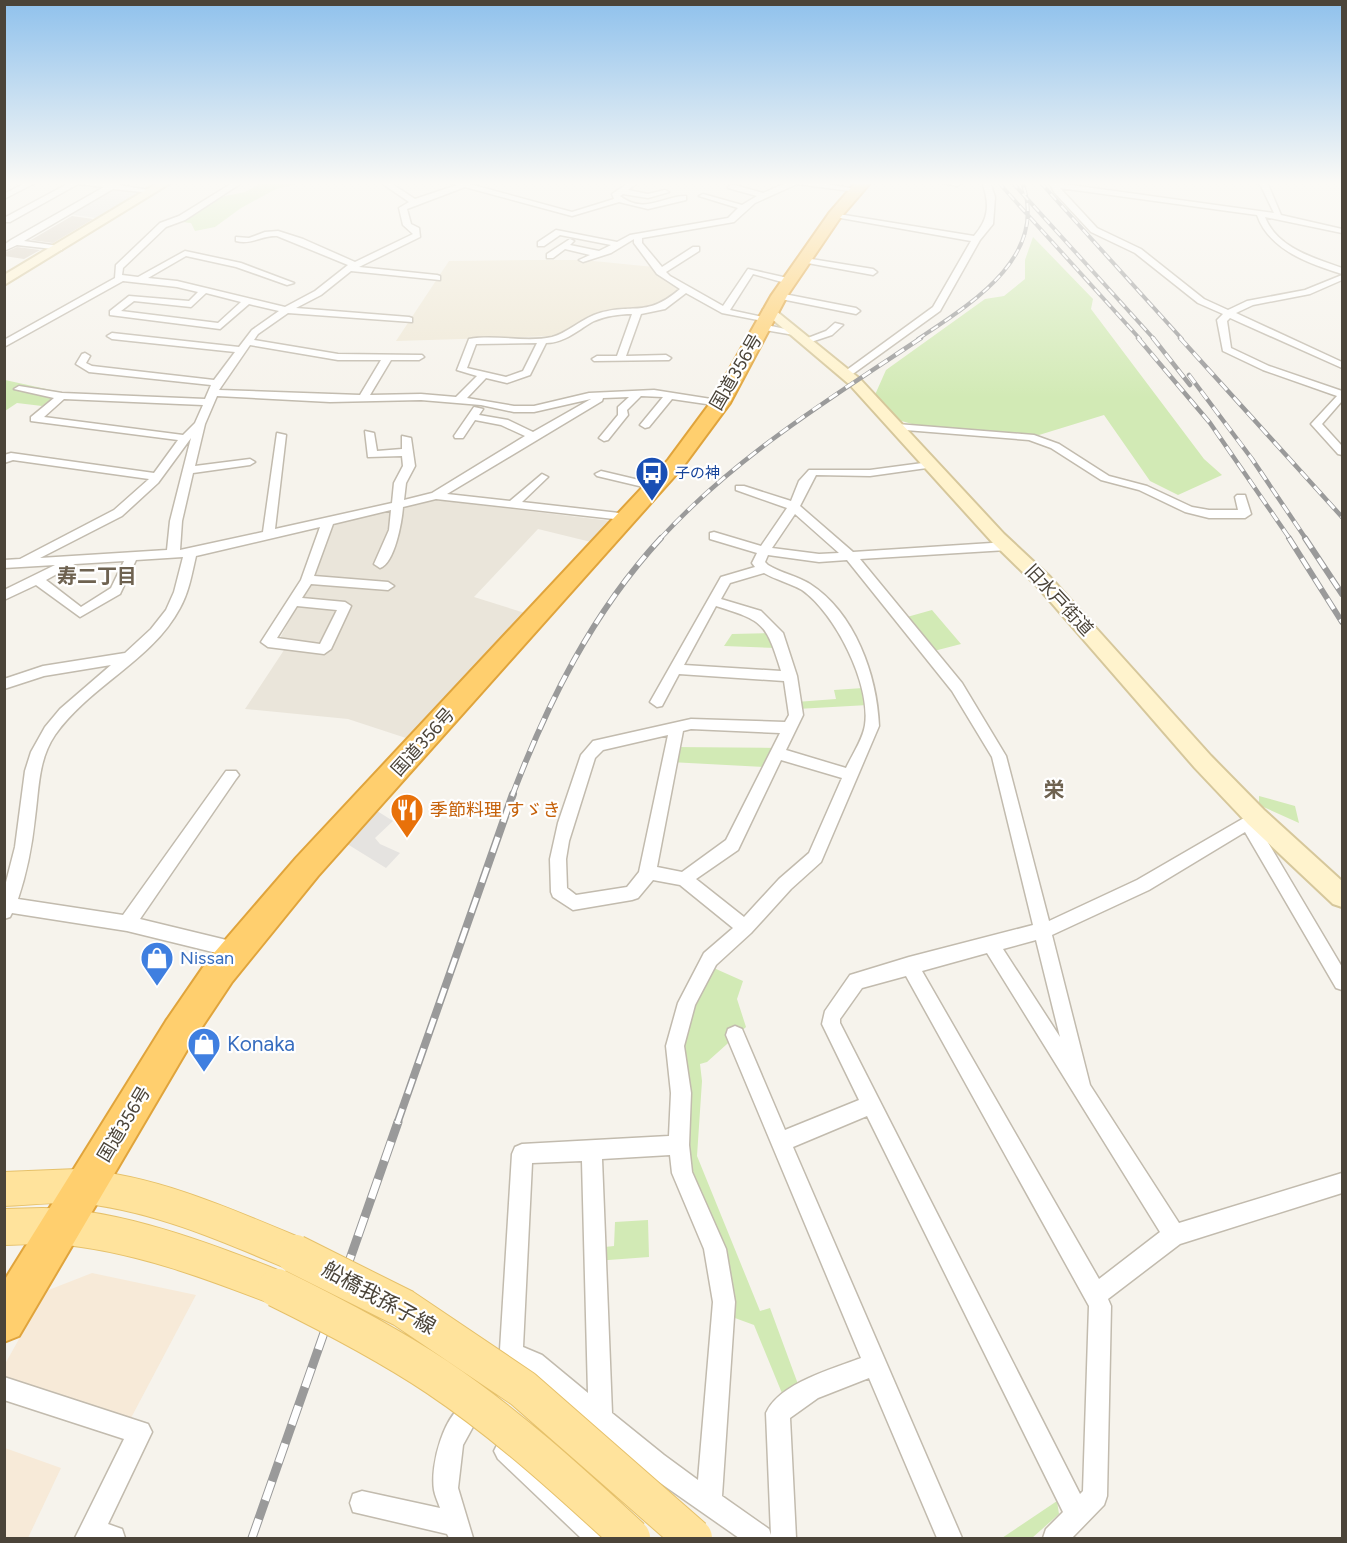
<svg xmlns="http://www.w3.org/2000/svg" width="1347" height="1543" font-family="Figtree,'Noto Sans JP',sans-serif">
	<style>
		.residential { fill: #eae5da }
		.commercial { fill: #f7ead8 }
		.education { fill: #efe8d6 }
		.green { fill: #d2eab5 }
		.parking { fill: #e5e3e0 }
		.building { fill: #d8cfc1 }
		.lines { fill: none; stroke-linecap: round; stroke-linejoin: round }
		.street-casing { stroke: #c2bbae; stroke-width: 3 }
		.secondary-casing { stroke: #d6c79b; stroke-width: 4 }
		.primary-casing { stroke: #e6c16a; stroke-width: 2 }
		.highway-casing { stroke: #e0a43c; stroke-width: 4 }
		.street { fill: #fff; fill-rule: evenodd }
		.secondary { fill: #fff3cd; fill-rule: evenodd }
		.primary { fill: #ffe39c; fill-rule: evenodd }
		.highway { fill: #ffcf6e; fill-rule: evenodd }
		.rail-far4-casing { stroke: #9a9a9a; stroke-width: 4 }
		.rail-far3-casing { stroke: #9a9a9a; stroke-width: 4.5 }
		.rail-far2-casing { stroke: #9a9a9a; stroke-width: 6 }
		.rail-far1-casing { stroke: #9a9a9a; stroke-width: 8 }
		.rail-casing { stroke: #9a9a9a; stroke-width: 9 }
		.rail-far4 { stroke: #fff; stroke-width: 2; stroke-dasharray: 8; stroke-linecap: butt }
		.rail-far3 { stroke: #fff; stroke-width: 3; stroke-dasharray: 10; stroke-linecap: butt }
		.rail-far2 { stroke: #fff; stroke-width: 4; stroke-dasharray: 12; stroke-linecap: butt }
		.rail-far1 { stroke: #fff; stroke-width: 5; stroke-dasharray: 16; stroke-linecap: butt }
		.rail { stroke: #fff; stroke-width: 7; stroke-dasharray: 20; stroke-linecap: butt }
		.primary-bridge-casing { stroke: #e6c16a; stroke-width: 40; stroke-linecap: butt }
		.primary-bridge { stroke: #ffe39c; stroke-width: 38 }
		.labels { text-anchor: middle; stroke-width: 4.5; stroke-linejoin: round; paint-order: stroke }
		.far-transit-label { font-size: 15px; fill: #164399; stroke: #fff; text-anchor: start }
		.street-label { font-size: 18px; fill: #4b4439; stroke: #fff }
		.food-label { font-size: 18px; fill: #c56008; stroke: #fff; text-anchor: start }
		.shop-label { font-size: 18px; fill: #366cbe; stroke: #fff; text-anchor: start }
		.neighbourhood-label { font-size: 20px; font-weight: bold; fill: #6e6250; stroke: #fff }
		.quarter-label { font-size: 21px; font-weight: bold; fill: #6e6250; stroke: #fff }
		.near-shop-label { font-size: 21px; fill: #366cbe; stroke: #fff; text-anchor: start }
		.near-street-label { font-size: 21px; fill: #4b4439; stroke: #fff }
	</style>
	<rect width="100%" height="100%" fill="#f6f3ec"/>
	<path class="residential" d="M437,500l174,21 -20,21 -53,-13 -64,68 54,17 -119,125 -61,-20 -103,-10 45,-68 -10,-3 38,-70 14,-44z"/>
	<path class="commercial" d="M92,1273l104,22 -65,123 -126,-40v-14l41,-73z
		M5,1448l56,20 -33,70h-23z"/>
	<path class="education" d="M533,260h50l71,7 10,12 15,9 -5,7 -23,14 -50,3 -47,24 -158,5 53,-80z"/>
	<path class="green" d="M263,182h43l-30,7 -35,19 -26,19 -20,4 -4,-8 -9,-1 38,-25 25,-5z
		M1033,237l60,62 -2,10 113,150 18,16 -44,20 -28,-14 -46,-66 -65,20 -120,-9 -21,-6 -24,-23 12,-27 99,-71 19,-3 21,-17v-19z
		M5,380l55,12 -18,14 -25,-3 -12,8z
		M932,610l29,34 -27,7 -27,-34z
		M769,633l7,15 -52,-2 8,-12z
		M863,688l5,17 -71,4 -1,-7 40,-3 -2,-9z
		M673,747l107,1 -6,12 -7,-2 -3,9 -94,-5z
		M1259,796l36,10 4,17 -40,-18z
		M707,965l36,16 -6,18 9,28 -39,35 -7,2 2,17 -5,75 63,155 10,-3 32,87 -16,8 -32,-78 -30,-11 -42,-141 -7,-127z
		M648,1220l1,37 -54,4v-13l19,-2 1,-24z
		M1057,1501l2,13 -27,24h-30z"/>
	<path class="parking" d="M110,189l28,4 -42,25 -28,-4z
		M374,809l19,12 -18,17 5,6 20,9 -14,15 -42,-26z"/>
	<path class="building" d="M72,216l21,3 -40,24 -22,-3z
		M17,247l23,3 -16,9 -20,-3v-3z"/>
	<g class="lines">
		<g class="street-casing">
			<path id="street" d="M27,182h10l-33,17v-5z
				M71,182h52l-4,3 36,6 -4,2 -38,-4 -89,52 35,5h3v4l-45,-5 -13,6v-6l7,-5 93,-53 -26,-3 -68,38h-6v-4z
				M234,182h9l-58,38 -19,7 -43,41 -1,7 16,2 47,-26 56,12 53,20 -7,2 -51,-18 -50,-11 -38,22 29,3 108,26 30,-16 33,-26 -71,-29c-15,-1 -25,9 -41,5v-4l13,1 16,-6 13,-1 25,8 52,23 58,-28 -10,-9 -4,-17 10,-6 -29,-20h9l26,17 42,-14 -8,-3h13l110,30 42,-13 -2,-5 18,-12h9l-11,8 20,4 17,-4 4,2 -21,6 -25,-4 -3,2c25,19 42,0 66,0v4l-38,9 -29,-7 -47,14 -107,-29 -58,22 4,15 8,4 1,9 -61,30 78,8 3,1v4l-89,-9 -30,24 -25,13 113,9 3,1v4l-124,-9 -30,21 -4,6 84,14 84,1 2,2 -5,3h-28l-21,35 51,-1 35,3 21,-21 -20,-6 12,-31c27,-5 57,4 83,-2 15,-4 27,-16 42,-22 37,-14 50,5 86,-26l-23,-15 -23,-31v-4l-23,14 -28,9 -4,-2 11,-5 -25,-6 -12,9h-6v-4l23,-15 4,2 -4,4 29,6 12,-6 -51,-10 -16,11h-6v-4l18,-12 61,12 13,-7 98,-17 10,-10 -39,-12 4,-2 39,11 15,-9 -29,-8 3,-4 32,9 25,-11h27l47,8 -4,2 -61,-8 -42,19 -21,19 -92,16v5l20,24 31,-20h6v4l-33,21 4,4 53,30 25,-37 44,10v4l-3,1 -36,-10 -23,36 38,8v4l-46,-9 -36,-20 -21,16 -24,5 -15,42 40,-1 5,3 -2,2 -75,1 -2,-2 5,-3h20l15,-42c-13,0 -26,2 -38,7 -15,8 -29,22 -48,22l-16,32 -23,8 -21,-5 -19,20 47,8h20l55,-13 65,-3 70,11 1,2 -5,3 -48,-7 -23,28 -4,1 -5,-3 23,-28 -22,-1 -14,14 1,5 -20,25 -4,1 -5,-3 19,-23v-8l11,-10 -26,1 -1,3 -155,93 63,7 32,-27 6,3 -26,25 106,12 6,4 -2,3 -196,-22 -33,8c-1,14 -8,56 -23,61l-6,-4 15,-34 2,-20 -58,14 -19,52 74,6 6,4 -6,4 -77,-6 -9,14 43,4 6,4 -20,43 -7,5 -56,-7 -7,-5 40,-62 19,-53 -124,29c-4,17 -7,36 -16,52 -28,53 -91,78 -125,127 -17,25 -16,54 -20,83 -3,28 -8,54 -17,81l105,16 103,-144h10l3,4 -3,4 -96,140 103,25 3,6 -3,6 -6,2 -110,-27 -115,-18 -2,4 -6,2v-29l11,-43 10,-76 6,-19 14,-25 15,-18 51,-44 -67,11 -40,13v-10l39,-13 82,-13 26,-24 15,-19 8,-18 9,-35 -47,3 -16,34 -40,23 -44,-32 -32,15v-10l51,-25 -51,3v-8l16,-1 94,-49 35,-31 -136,-19 -9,3v-8l7,-2 143,20 24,-33 -147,-19v-4l23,-19 -40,-9 5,-3 43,7 143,6 6,-14 -122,-13 -13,-8 6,-10 3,-1 5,3 -4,7 6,3 122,14 21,-28 -123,-13 -5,-3 5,-3 127,14 13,-17 27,-19 -30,-7 -29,25 -110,-14v-4l19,-15 60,5 9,-9 -21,-5 -54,-6 -119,66v-7l111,-62 1,-13 44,-42 19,-7zM206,293l35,9 -23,21 -97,-12 13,-10 57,6zM537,343l-14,28 -17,6 -39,-9 9,-24zM250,345l88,15h43l-21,35 -141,-5zM217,396l113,6 91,-2 60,5 33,7h20l57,-13 -58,33 -25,-12 -29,-5 4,-6 -9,-2 -20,29 1,2h8l12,-18 26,5 24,11 -93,57 -28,7 2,-17 9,-17 -4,-28 -9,-2v13l-25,2 -3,-18 -9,-2 3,26 34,-1 1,10 -9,17 -2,20 -117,26 11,-94 -9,-2 -14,99 -83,18 2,-29 11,-48 57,-8 5,-3 -5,-3 -55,7 10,-42zM64,399l139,6 -8,18 -12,12 -139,-18zM191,438l-21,83 -3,29 -127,8 82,-42 36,-33zM124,561l-13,27 -30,19 -35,-27 29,-16zM297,606l40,4 -17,34 -43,-6z
				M940,182l21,2 -4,2z
				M982,182h8l5,15 -2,27 -13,16 -40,71 -90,65h-6v-4l89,-65 38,-66 -136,-24 -3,-4 142,23c15,-17 16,-32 8,-54z
				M1049,182l225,31 -15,-31h8l14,33 61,14v4l-77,-16c12,31 49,41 77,51v6c-32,-10 -73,-24 -85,-59l-197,-27 37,40 44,21 63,50 24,11 19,-9 58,-11 37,-15v5l-32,14 -57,11 -17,8 106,49v6l-112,-50 -3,3 4,27 38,18 73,25v10l-20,23 20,22v9l-4,-1 -27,-30 26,-28 -74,-26 -40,-19 -6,-31 6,-6 -25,-11 -63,-50 -44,-21 -37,-40z
				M805,258l68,11 4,3 -4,3 -71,-13v-4z
				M779,293l77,15 4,3 -4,3 -80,-16v-4z
				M835,323l8,2 -11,10 -27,9 -5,-3 26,-10z
				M762,324l37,8 -5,3 -35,-6 -2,-2z
				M897,424l137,11 25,9 50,32 38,10 45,21 17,3h29l-3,-13 2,-2h8l6,19 -6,4h-36l-24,-6 -46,-22 -38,-10 -50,-32 -22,-8 -136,-11 -1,-2z
				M930,462l4,1v4l-64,9 -54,-1 -16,31 53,46 154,-10 6,4 -6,4 -147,9 102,124 44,73 43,165 88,-41 119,-69 6,1 2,5 -7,7 85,143v23l-6,-2 -91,-156 -96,58 -97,45 38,150 89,138 163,-50v20l-162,51 -72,55 3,7 -4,190 -3,9 -32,33h-29l3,-9 17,-17 -196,-396 -74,31 169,391h-25l-68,-160 -51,20 -28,20 6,120h-57l-93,-65 -120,-102 -10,-4 -10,14 -8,3 -8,-3 -3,-8 13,-23 12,-196 3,-7 7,-3 147,-8 2,-43 -5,-47 12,-43 26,-50 29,-25 -53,-43 -27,-5 -15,18 -6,2 -59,10 -20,-13 -2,-5 -1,-33 8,-36 23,-68 12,-14 98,-22 94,3 4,-7 -5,-34 -105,-7 -17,32 -5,1 -7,-5 71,-125 34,-10 -3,-4 5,-10 -47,-14v-6l4,-1 47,14 26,-38 -51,-18v-4h8l47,15 8,-20 10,-11h61zM795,514l44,39 -20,1 -47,-6zM768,555l51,7 28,-2 105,131 40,66 41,168 -124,32 -59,18 -25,36 -3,13 37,76 -74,30 -43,-101 -7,-3 -7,3 -2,6 135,323c-28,11 -82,25 -95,55l5,122 -2,-6 -47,-33 13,-194 -9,-53 -34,-77 -3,-27 2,-52 -7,-47 11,-41 21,-40 35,-32 40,-44 30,-27 58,-136c-2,-51 -24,-113 -69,-142 -13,-8 -29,-11 -42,-19l-3,-3zM764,573c12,7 26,10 38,17 33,23 69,94 63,135 -2,14 -13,30 -19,43l-60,-18 17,-35 -6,-39 -14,-43 -22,-22 -40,-12 9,-16zM716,606c48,15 50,17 65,65l-97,-6zM691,729l89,4 -54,107 -44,32 -25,-5 26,-136zM668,735l-29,137 -12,15 -51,8 -9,-7 -1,-29 3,-18 26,-83 8,-8zM781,760l61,18 -33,75 -30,26 -35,38 -48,-38 42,-29zM1036,940l24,97 -57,-88zM987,953l173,279 -61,47 -177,-308zM906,976l183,330 -6,185 -3,3 -240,-471v-4l22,-31zM670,1155l2,18 32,76 9,53 -15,178 -34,-25 -52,-42 -10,-254zM582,1161l6,232 -46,-38 -19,-8 9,-184z
				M601,471l59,14 2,2 -6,3 -59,-14 -2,-2z
				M4,1377l144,47 4,8 -44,92 14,5 3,9h-50l49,-99 -120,-39z
				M468,1402l8,4 4,8 -17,31 -5,43 15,50h-24l-2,-4 -94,-22 -3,-9 3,-9 9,-3 78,17c-2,-6 -5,-12 -6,-18 -4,-25 10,-78 34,-88z
				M506,1439l8,4 94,86 3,9h-30l-83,-79 -4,-8 4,-8z"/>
		</g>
		<g class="secondary-casing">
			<path id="secondary" d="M159,182h13l-168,103v-10z
				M770,306l90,73 144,155 46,43 161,179 53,54 78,71v26l-9,-3 -85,-80 -53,-56 -159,-183 -44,-43 -142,-157 -85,-72 -2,-3z"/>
		</g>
		<g class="primary-casing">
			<path id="primary" d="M77,1169c80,6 157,41 231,72l5,13 -5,13 -13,5c-67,-28 -135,-59 -208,-68 -27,-3 -55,1 -83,2v-34z
				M42,1208c77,0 177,38 248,67l5,13 -5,13 -13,5c-70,-27 -146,-56 -222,-62 -17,-1 -34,1 -51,1v-36z"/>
		</g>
		<g class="highway-casing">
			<path id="highway" d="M856,182h15l-31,36 -53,78 -57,107 -48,65 -364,408 -86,106 -42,63 -171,291 -15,6v-61l162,-260 42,-61 88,-102 372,-398 43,-58 60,-106 59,-84z"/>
		</g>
		<use href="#street" class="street"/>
		<use href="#secondary" class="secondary"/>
		<use href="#primary" class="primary"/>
		<use href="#highway" class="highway"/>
		<g class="rail-far4-casing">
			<path id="rail-far4" d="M998,182l142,157
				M1012,182l142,157
				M1040,182l142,157
				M918,339c53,-35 132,-83 104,-157"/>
		</g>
		<g class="rail-far3-casing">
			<path id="rail-far3" d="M1138,338l72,85 80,116
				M1153,338l37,47
				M1180,338l162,179
				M1189,375l63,84 54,80
				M660,539c75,-82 169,-140 261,-201"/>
		</g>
		<g class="rail-far2-casing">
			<path id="rail-far2" d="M1289,538l53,84
				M1305,538l37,56
				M512,796c36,-94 80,-183 149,-258"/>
		</g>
		<g class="rail-far1-casing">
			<path id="rail-far1" d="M397,1124l116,-330"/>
		</g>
		<g class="rail-casing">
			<path id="rail" d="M252,1538l146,-416"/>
		</g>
		<use href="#rail-far4" class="rail-far4"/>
		<use href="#rail-far3" class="rail-far3"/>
		<use href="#rail-far2" class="rail-far2"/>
		<use href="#rail-far1" class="rail-far1"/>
		<use href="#rail" class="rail"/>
		<g class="primary-bridge-casing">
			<path id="primary-bridge" d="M295,1254l108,54 120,81 170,149
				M277,1288c55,27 109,55 160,89 70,47 132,104 194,161"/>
		</g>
		<use href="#primary-bridge" class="primary-bridge"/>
	</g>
	<linearGradient id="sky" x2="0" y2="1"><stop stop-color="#8fc1ec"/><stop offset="0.46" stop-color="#fbfaf6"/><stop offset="1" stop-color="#fbfaf6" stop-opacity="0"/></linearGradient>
	<rect width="1347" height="398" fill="url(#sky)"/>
	<defs>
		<g id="bus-pin" transform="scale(1.725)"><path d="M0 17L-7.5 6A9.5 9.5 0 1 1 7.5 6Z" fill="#1a4fb4" stroke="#fff"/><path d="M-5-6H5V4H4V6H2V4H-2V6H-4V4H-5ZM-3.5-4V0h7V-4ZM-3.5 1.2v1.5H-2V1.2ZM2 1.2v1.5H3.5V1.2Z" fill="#fff"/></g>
		<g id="restaurant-pin" transform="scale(1.725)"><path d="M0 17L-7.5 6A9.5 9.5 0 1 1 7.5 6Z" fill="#e8710a" stroke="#fff"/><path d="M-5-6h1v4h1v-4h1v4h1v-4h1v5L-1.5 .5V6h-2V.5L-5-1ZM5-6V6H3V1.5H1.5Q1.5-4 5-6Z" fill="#fff"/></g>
		<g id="shop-pin" transform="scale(1.725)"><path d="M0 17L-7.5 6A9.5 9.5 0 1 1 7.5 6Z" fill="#3f7fe0" stroke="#fff"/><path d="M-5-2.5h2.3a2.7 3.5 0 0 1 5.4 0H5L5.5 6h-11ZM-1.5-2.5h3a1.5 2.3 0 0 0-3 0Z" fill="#fff"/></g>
	</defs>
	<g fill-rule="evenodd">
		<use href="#bus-pin" x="652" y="473"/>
		<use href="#restaurant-pin" x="407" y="810"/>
		<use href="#shop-pin" x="157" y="958"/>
		<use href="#shop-pin" x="204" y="1044"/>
	</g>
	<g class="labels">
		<g class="far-transit-label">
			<text x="675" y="478">子の神</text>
		</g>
		<g class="street-label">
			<text transform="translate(736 372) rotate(-60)" y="6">国道356号</text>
			<text transform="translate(1059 600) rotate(47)" y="6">旧水戸街道</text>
			<text transform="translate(423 742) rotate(-48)" y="6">国道356号</text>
			<text transform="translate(124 1124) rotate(-59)" y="6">国道356号</text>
		</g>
		<g class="food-label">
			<text x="430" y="816">季節料理 すゞき</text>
		</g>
		<g class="shop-label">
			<text x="180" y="964">Nissan</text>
		</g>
		<g class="neighbourhood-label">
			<text x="97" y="583">寿二丁目</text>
		</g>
		<g class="quarter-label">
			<text x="1054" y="797">栄</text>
		</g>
		<g class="near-shop-label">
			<text x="227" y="1051">Konaka</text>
		</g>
		<g class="near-street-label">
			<text transform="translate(379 1298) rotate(29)" y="7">船橋我孫子線</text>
		</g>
	</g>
	<rect width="1347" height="1543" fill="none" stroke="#4b4439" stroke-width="12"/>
</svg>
